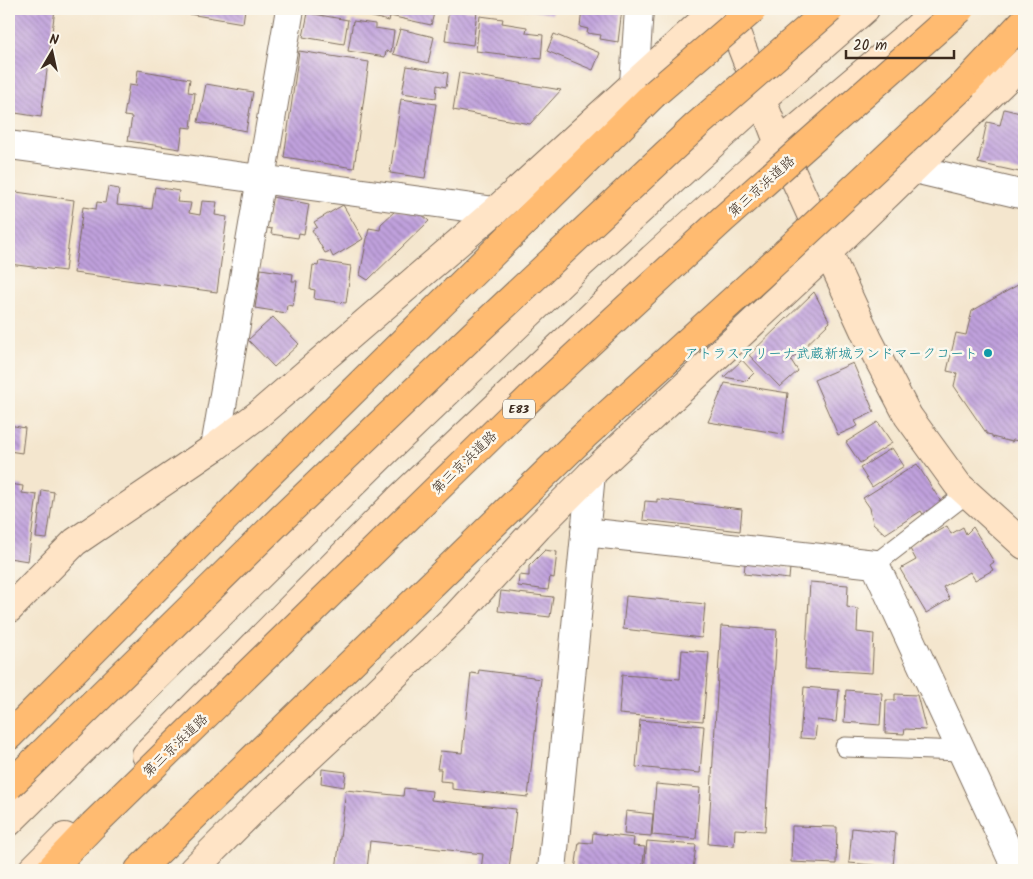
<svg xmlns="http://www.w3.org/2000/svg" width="1033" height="879" font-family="Kalam,'Klee One',sans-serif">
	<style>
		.building { fill: url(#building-back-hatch) }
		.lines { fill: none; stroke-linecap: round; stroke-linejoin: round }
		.lane-casing { stroke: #7c6c5c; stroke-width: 21 }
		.street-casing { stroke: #7c6c5c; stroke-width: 30 }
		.secondary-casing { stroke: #7c6c5c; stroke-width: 30 }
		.highway-casing { stroke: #7c6c5c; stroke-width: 30 }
		.lane { stroke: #fff; stroke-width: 19 }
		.street { stroke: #fff; stroke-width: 28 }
		.secondary { stroke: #ffe4c6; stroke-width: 28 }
		.highway { stroke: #ffbb71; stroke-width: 28 }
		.highway-bridge-casing { stroke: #7c6c5c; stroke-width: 30; stroke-linecap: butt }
		.highway-bridge { stroke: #ffbb71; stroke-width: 28 }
		.culture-dot { fill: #0f9aa8; stroke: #fbf7ec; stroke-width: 2 }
		.labels { text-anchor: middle; stroke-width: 5; stroke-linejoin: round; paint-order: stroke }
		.shield { fill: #fbf7ec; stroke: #75685c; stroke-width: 1 }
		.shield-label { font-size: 12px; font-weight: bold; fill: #3b2a1e }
		.street-label { font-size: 14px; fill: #3b2a1e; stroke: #fbf7ec }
		.culture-label { font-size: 14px; fill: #0d838f; stroke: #fbf7ec; text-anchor: end }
	</style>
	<defs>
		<pattern id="building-back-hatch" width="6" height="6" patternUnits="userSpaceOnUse" patternTransform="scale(1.25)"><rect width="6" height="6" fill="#c0a1dd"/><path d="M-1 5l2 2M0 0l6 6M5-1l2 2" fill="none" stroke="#9d83b3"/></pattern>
	</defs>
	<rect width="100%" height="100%" fill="#fbf7ec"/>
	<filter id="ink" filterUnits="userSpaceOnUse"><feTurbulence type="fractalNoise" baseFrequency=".02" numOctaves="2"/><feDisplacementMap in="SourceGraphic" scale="10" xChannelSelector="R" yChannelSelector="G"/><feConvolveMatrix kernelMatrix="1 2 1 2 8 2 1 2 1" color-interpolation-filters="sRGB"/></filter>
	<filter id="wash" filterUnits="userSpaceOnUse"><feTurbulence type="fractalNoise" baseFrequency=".0096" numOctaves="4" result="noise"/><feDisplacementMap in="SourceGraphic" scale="20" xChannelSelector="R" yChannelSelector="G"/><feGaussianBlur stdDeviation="1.12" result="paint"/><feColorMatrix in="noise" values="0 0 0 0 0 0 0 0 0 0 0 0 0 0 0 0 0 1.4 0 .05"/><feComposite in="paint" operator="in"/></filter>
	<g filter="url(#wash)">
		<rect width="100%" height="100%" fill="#f4e6ce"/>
		<g id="blocks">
			<path class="building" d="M9,9h46l-14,108 -32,-5z
				M159,9h86l-2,14z
				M365,9h70l-4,16 -41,-9 -1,5 -25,-6z
				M449,9l28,2 -4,34 -28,-4z
				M523,9h30l-1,5z
				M582,9h40l-4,33 -18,-3 1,-4 -14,-2 1,-4 -8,-2z
				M308,13l40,7 -4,24 -41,-7z
				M480,16l23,3 -1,4 25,4 -1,6 17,2 -2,24 -65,-8z
				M353,21l22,3v4l19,3 -3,21 -5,-1 -1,6 -37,-6z
				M400,29l34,8 -6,26 -35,-9z
				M554,34l46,19 -7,17 -46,-19z
				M299,51l70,11 -15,106 -70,-11z
				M407,66l41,7 -2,14 -9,-2 -1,13 -34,-5z
				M138,70l52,9 -2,13 7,1 -4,35 -8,-1 -3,22 -52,-8 4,-24 -8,-1 5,-31 7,1z
				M459,73l102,17 -31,34 -77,-14z
				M206,84l47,8 -7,39 -48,-9z
				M401,99l35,5 -11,74 -35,-5z
				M1004,109l20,5v59l-46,-10 9,-41 13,3z
				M108,187l11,2 -2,16 35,4 3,-22 24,4 -2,11 14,1 -2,10 11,2 2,-14 15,1 -2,13 12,2 -10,75 -143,-19 9,-66 13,2 1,-7 8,1z
				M9,191l65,9 -9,71 -56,-7z
				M272,197l37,7 -5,30 -5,-1 -1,5 -27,-4 1,-5 -5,-1z
				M343,205l20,34 -30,18 -3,-6 -5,2 -13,-23 5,-3 -3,-5z
				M396,210l13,3h11l9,8 -61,59 -8,-5 9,-47 11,2 1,-6z
				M319,261l32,5 -5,37 -32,-4 1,-9 -5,-1 3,-24 5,1z
				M261,269l32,5 -1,7h5l-4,25 -6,-1 -1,8 -31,-5z
				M1023,282l1,156 -5,3 -6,-1 -1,2 -20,-5v-2l-5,-1 -33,-48 3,-13 -10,-2 9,-38 10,2 6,-24z
				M814,292l16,30 -39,38 7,11 -18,16 -31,-32z
				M273,317l26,27 -25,23 -26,-27z
				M742,360l12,13 -8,8 -22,-4z
				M853,363l21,49 -19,9 3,5 -20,9 -24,-55z
				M725,383l63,10 -5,41 -75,-12z
				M878,422l14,21 -32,20 -14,-21z
				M9,425l16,3 -3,25 -13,-2z
				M892,448l12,18 -32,21 -12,-19z
				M917,464l26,41 -19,11 -3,-5 -36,23 -12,-11 -3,-15 -7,-10z
				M9,484l14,2 -1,7 15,2 -9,66 -19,-3z
				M42,490l12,2 -7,47 -11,-1z
				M657,499l85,10 -2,22 -97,-11 2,-19 12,1z
				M947,526l4,8 12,-7 3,7 7,-7 21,35 -4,3 3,5 -18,10 -5,-8 -27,15 7,12 -24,14 -26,-44 16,-9 -7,-13z
				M545,550l12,2 -3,26 -4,-1 -2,13 -30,-4 1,-11 10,1v-10z
				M745,564l45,4 -1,11 -45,-5z
				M810,582l38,3 -1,22 11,2 -1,23 17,2 -2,39 -67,-4z
				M501,591l52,6 -3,20 -52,-6z
				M626,596l79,8 -3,34 -79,-9z
				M721,626l56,4 -12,201 -30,-2 -1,17 -26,-2z
				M682,650l27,2 -6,69 -84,-7 3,-39 58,4z
				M479,670l54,7v1l8,1 -13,118 -76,-8v-7l-12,-1 1,-12h-4l3,-18 22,2 9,-80 7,1z
				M804,687l35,3 -3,32 -19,-2 -2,19 -15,-1z
				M846,690l36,3 -2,32 -36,-3z
				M895,694l22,1 9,35 -21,-1 -1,5 -19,-1 1,-33h9z
				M640,720l64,6 -4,47 -64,-6z
				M322,769l24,3 -2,15 -23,-4z
				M656,784l44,4 -4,51 -44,-4z
				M404,788l28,3 -1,9 85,9 -7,61h-28l2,-16 -113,-13 -3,29h-31l10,-80 57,6z
				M626,811l27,3 -2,22 -27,-2z
				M792,826l45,1 -1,37 -45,-2z
				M852,828l44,5 -3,34 -44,-4z
				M593,833l41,5 -1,8 12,1 -3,23h-67l4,-28 13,1z
				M647,841l49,4 -3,25h-49z"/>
		</g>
	</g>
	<g filter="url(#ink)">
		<use href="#blocks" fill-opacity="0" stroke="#7c6c5c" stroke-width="1"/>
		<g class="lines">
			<g class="lane-casing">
				<path id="lane" d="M875,564l92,-71
					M845,747l117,4"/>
			</g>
			<g class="street-casing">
				<path id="street" d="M634,84l5,-75
					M9,145l486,66
					M914,169l110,26
					M215,447l75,-438
					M585,532l290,32 142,306
					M552,870l39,-396"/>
			</g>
			<g class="secondary-casing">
				<path id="secondary" d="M727,9l52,135 49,108 41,89 39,75 50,69 66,60
					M9,609l66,-67 140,-95 44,-33 236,-203 221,-202
					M146,755l252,-255 255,-242 126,-114 160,-135
					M9,822l378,-372 194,-186 181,-165 103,-90
					M32,870l33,-33
					M193,870l71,-71 72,-67 121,-117 81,-88 53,-53 237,-222 196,-190"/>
			</g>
			<g class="highway-casing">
				<path id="highway" d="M964,85l60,-64
					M9,736l254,-256 390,-385
					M50,870l43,-45
					M139,870l445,-434 201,-183"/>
			</g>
			<use href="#lane" class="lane"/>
			<use href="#street" class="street"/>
			<use href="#secondary" class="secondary"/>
			<use href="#highway" class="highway"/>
			<g class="highway-bridge-casing">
				<path id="highway-bridge" d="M653,95l100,-86
					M785,253l179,-168
					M9,786l271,-266 194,-186 222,-208 134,-117
					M93,825l440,-430 189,-175 238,-211"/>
			</g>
			<use href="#highway-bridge" class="highway-bridge"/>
		</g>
	</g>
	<circle class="culture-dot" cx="988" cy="353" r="5"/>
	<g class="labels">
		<rect class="shield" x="503" y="399.5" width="32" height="19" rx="4"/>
		<g class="shield-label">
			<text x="519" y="413">E83</text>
		</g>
		<g class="street-label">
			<text transform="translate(761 186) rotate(-42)" y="5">第三京浜道路</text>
			<text transform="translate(464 462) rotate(-44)" y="5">第三京浜道路</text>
			<text transform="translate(175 745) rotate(-44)" y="5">第三京浜道路</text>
		</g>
		<g class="culture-label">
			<text x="978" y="358">アトラスアリーナ武蔵新城ランドマークコート</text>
		</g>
	</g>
	<rect width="1033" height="879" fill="none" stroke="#fbf7ec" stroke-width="30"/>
	<g transform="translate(52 52) rotate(9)" stroke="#fbf7ec" stroke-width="4" paint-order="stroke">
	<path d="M0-4L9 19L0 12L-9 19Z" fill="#3b2a1e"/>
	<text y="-8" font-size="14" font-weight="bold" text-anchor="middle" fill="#3b2a1e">N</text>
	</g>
	<path d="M846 50v8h108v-8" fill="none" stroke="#3b2a1e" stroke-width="2.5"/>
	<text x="853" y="50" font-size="15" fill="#3b2a1e" stroke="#fbf7ec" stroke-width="4" paint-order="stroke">20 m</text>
</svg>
